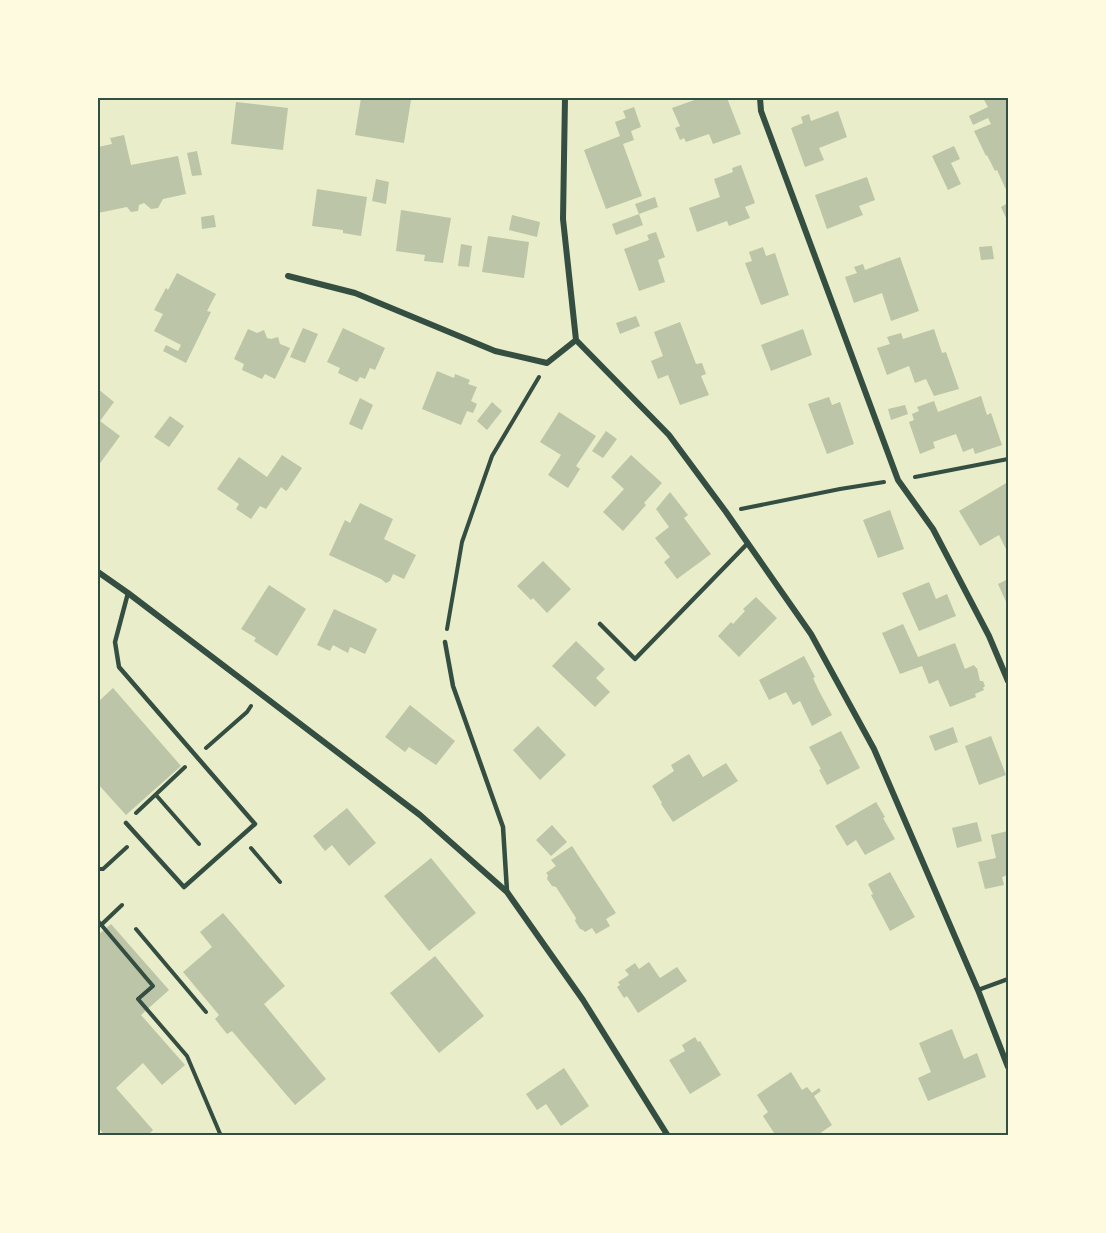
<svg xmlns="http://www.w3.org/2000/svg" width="1106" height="1233" font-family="Figtree,sans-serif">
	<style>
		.building { fill: #bcc5a7 }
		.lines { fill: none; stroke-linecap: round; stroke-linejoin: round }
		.path { stroke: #344e41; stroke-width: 4 }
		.service { stroke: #344e41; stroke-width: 4.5 }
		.minor { stroke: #344e41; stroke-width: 6 }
		.neatline { fill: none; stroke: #344e41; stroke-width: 2 }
	</style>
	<rect width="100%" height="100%" fill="#e9edc9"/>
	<path class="building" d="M361,98h37l13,2 -7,43 -49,-8z
		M700,98h27l14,36 -28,10 -4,-10 -23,8 -2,-4 -4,2 -5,-12 5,-2 -8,-18z
		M983,98h25v96l-11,-24 -2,1 -8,-16 -1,1 -12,-25 17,-7 -3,-6 -15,7 -4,-9 19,-9z
		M236,102l52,6 -5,42 -52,-6z
		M634,107l7,20 -10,4 3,9 -11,4 19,52 -36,13 -22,-59 36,-14 -5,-14 11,-4 -3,-7z
		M838,111l9,26 -28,11 5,12 -19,7 -14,-39 12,-5 -2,-6 8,-3 2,7z
		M124,135l7,30 47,-9 8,38 -23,5 -5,9 -7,1 -7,-6 -5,2 -1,6 -7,1 -4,-5 -29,6v-66l14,-3 -2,-6z
		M954,146l6,13 -9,4 10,21 -13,6 -16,-34z
		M197,151l5,24 -10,1 -5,-23z
		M741,165l14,38 -10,4 5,11 -21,8 -2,-5 -30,11 -8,-24 31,-11 -6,-18 19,-7 -1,-4z
		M867,177l8,23 -16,6 4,9 -36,14 -12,-34z
		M376,179l13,3 -3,22 -14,-3z
		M317,189l50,8 -6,39 -18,-3v-3l-31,-4z
		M655,197l3,10 -19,7 -4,-10z
		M1008,203v19l-7,-15z
		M401,210l50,8 -8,45 -19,-2 1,-6 -29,-4z
		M639,214l4,11 -27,10 -4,-11z
		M214,215l2,12 -14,2 -1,-12z
		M512,215l28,7 -3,15 -28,-7z
		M656,232l9,25 -7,3 7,22 -26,9 -15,-42 25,-9 -2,-5z
		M488,236l41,6 -5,36 -42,-6z
		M461,244l11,2 -3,21 -11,-1z
		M992,246l2,13 -13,1 -2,-13z
		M763,247l3,9 9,-3 14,42 -28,10 -16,-42 7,-2 -3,-9z
		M900,257l19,54 -28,10 -9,-28 -28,10 -9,-26 12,-4 -3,-6 9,-3 2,6z
		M177,273l39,21 -9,17 4,1 -25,51 -23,-12 3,-6 12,6 3,-6 -27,-14 9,-17 -9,-4 12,-22 2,2z
		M636,316l4,10 -20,8 -4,-11z
		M680,322l16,42 6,-1 4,11 -5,2 8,19 -29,10 -12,-30 -10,4 -7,-18 12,-5 -9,-24z
		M303,328l15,6 -13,29 -15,-6z
		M343,328l42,20 -10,22 -5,-2 -5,11 -5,-2 -3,5 -19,-9 2,-5 -13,-6z
		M248,329l9,4 7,-3 3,8 4,1 7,-2 2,7 10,4 -15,31 -10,-5 -3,5 -20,-9 2,-6 -10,-5z
		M803,329l9,26 -41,16 -10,-26z
		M934,329l8,24 4,-1 13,37 -25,7 -8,-17 -11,4 -6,-17 -22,9 -10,-27 13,-4 -3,-7 14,-4 2,6z
		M437,371l17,7 1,-4 15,6 -2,4 9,3 -6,14 6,3 -4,9 -6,-2 -6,14 -39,-16z
		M98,389l16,13 -14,19 20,15 -22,30z
		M981,396l6,19 4,-2 11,32 -27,9 -2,-6 -10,4 -7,-18 -23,8 2,6 -15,6 -11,-32 5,-2 -2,-6 7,-3 -2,-4 17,-6 4,11z
		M829,397l3,8 8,-3 14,42 -27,10 -19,-50z
		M360,398l13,7 -11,25 -13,-6z
		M492,402l10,9 -15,19 -10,-9z
		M905,405l3,9 -17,6 -3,-11z
		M559,412l37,24 -20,30 4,3 -12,19 -20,-13 13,-20 -21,-13z
		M170,416l14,10 -15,21 -15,-10z
		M606,431l11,8 -14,19 -11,-7z
		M282,455l20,13 -14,21 -2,2 -5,-4 -15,22 -6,-3 -9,13 -15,-10 3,-5 -22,-15 22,-32 28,20z
		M631,455l31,28 -18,20 2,2 -23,26 -20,-19 21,-23 -13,-12z
		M1008,482v71l-9,-18 -19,11 -21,-35z
		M670,492l18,23 -4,3 27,36 -34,25 -13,-17 6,-5 -15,-19 14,-11 -13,-18z
		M360,503l33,16 -9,20 32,16 -12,24 -11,-5 -3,7 -4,2 -5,-4 -52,-24 16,-35 5,3z
		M890,510l14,39 -26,9 -15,-38z
		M543,561l28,28 -24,24 -14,-15 -2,2 -14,-14z
		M1008,579v27l-10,-22z
		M929,582l7,17 11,-5 9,22 -37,15 -17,-38z
		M269,585l37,24 -29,47 -23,-15 2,-3 -15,-9z
		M756,597l21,21 -38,39 -21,-21 13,-14 2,2 12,-13 -2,-2z
		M334,609l43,20 -12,25 -15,-7 -2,6 -15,-8 -3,6 -13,-6z
		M903,624l15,33 37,-14 10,26 9,-4 2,3h1l3,13h3l2,5 -2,2 1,2 -9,4 1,3 -26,10 -12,-27 -9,4 -7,-18 -22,8 -18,-41z
		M576,641l29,28 -9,9 14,14 -15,15 -43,-41z
		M804,656l11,21 -2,1 6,13 13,24 -20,11 -12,-25 -7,4 -7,-13 -17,8 -10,-20z
		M113,688l68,78 -55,49 -28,-31v-82z
		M410,705l45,36 -19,24 -27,-18 -4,5 -20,-15z
		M538,726l28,29 -26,25 -27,-30z
		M953,727l5,15 -23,9 -6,-15z
		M841,731l19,37 -33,17 -8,-15 2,-1 -12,-22z
		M991,736l15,39 -27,10 -14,-39z
		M689,754l14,23 23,-14 12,18 -65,41 -12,-18 1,-1 -10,-17 22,-15 -3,-6z
		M876,802l9,15 -2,1 12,21 -30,16 -9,-15 -9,6 -12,-20z
		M347,808l29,35 -27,23 -17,-21 -7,6 -12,-15z
		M977,822l5,19 -25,7 -5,-20z
		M552,825l15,17 -16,14 -15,-16z
		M1008,831v44l-6,2 2,8 -19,4 -7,-27 18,-4 -5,-23z
		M572,846l44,67 -10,6 4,7 -14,8 -4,-6 -7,4 -2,-2 -3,-1 -5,-8 1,-3 -20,-31 -4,-1 -5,-7 1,-4 -2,-2 10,-7 -5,-6z
		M431,858l45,55 -47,38 -45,-55z
		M890,872l25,45 -25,14 -19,-36 2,-1 -5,-10z
		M223,913l62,73 -21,18 62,75 -31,26 -63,-74 -5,3 -12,-15 4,-4 -36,-43 29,-25 -12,-15z
		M111,924l58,66 -28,25 44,50 -23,20 -19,-22 -27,25 37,42 -6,6h-42l-7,-9v-192z
		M435,956l49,60 -45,37 -49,-60z
		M649,962l11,16 17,-11 10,14 -49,32 -11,-17 -3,2 -7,-11 3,-2 -2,-3 11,-7 -4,-5 10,-7 4,6z
		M952,1029l12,30 13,-6 9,24 -58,24 -10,-23 13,-6 -12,-29z
		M695,1037l3,5 2,-1 21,34 -31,19 -21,-34 16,-9 -3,-6z
		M564,1068l25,38 -28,20 -15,-22 -9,6 -11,-16z
		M791,1072l11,18 5,-3 5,6 7,-5 2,3 -7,5 18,29 -16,11h-40l-13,-20 5,-4 -11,-17z"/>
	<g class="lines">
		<path class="path" d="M915,477l93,-18
			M741,509l99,-20 44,-7
			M447,629l15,-87 30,-86 47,-79
			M206,748l41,-36 4,-6
			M156,795l43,49
			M136,813l49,-46
			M251,848l29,34
			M98,869h5l24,-22
			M98,921l55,65 -15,13 49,57 34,80
			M101,925l21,-20
			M136,929l70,83"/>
		<path class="service" d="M600,624l35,35 113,-116
			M445,642l8,44 50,141 4,64
			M126,823l58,64 71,-63 -136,-157 -4,-25 13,-49
			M978,990l30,-11"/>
		<path class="minor" d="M565,98l-2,121 13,121 93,95 57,77 85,122 63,115 104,241 30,77
			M760,98l1,13 137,369 35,49 56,107 19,45
			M288,276l67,17 140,58 52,12 29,-23
			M98,572l30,21 292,222 87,77 76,108 85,136"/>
	</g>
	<rect width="1106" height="1233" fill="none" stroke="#fefae0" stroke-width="198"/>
	<rect x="99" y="99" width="908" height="1035" class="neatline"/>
</svg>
